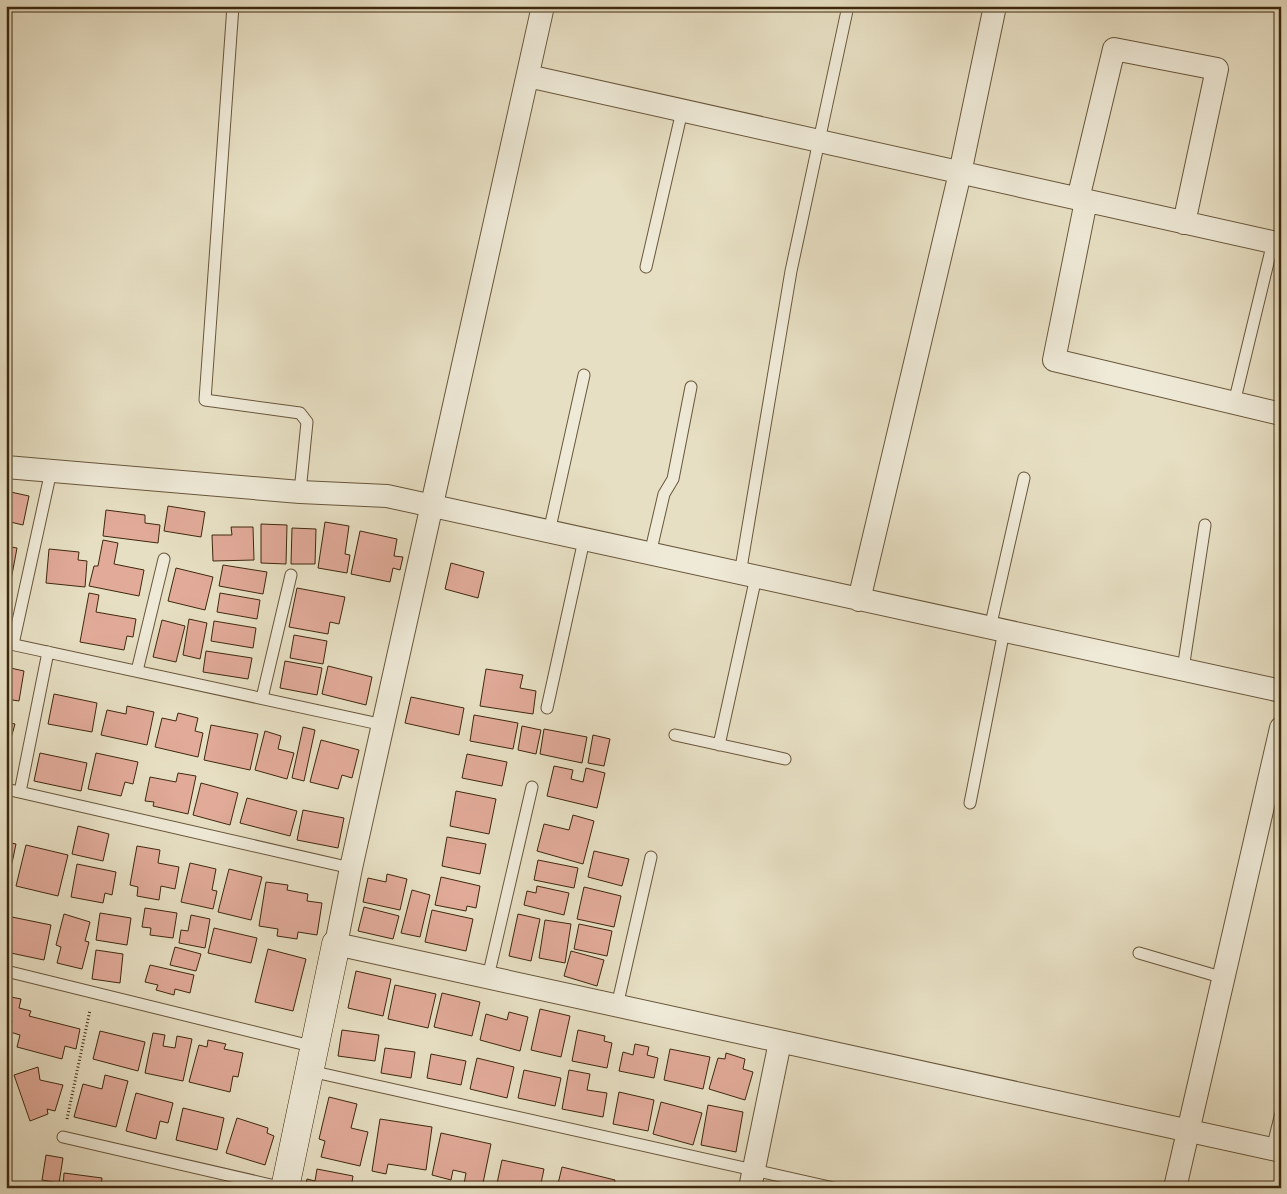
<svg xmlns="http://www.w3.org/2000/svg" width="1287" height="1194" font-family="'Old Standard TT',serif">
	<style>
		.building { fill: #e1aa99; stroke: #3e280d }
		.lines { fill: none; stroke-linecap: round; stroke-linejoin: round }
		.lane-casing { stroke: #68563a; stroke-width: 13 }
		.street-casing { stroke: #68563a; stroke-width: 24 }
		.secondary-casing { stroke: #3e280d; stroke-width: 29 }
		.path { stroke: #3e280d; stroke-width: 3; stroke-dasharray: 1 2.5; stroke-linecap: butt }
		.lane { stroke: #efead8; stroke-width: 11 }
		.street { stroke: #efead8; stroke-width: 22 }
		.secondary { stroke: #efead8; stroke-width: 28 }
	</style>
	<rect width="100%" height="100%" fill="#e7dfc3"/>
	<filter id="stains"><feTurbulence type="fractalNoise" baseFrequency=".004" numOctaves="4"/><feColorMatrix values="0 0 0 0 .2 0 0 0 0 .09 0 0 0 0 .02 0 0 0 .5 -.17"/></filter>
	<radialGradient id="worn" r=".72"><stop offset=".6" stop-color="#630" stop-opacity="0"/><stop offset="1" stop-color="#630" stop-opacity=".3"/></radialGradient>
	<path class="building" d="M6,491l23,5 -6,29 -17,-4z
		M168,506l37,6 -4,25 -37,-6z
		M106,510l39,5v8l15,2 -2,18 -55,-7z
		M325,522l24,4 -4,28 5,1 -3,18 -29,-5z
		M261,524l26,1 -1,39 -25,-1z
		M231,527h22l1,33 -41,1 -1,-26h20z
		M292,528l24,1 -1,35h-24z
		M360,531l37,8 -3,17 9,1 -3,13 -7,-2 -3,14 -39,-8z
		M103,540l15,3 -4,21 30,6 -5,26 -50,-10 5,-20h4z
		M6,546l11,2 -6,32 -5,-1z
		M49,549l30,3 -1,8 9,1 -2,26 -39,-4z
		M451,563l33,9 -6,26 -33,-9z
		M223,565l44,7 -4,22 -44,-8z
		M176,568l37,9 -8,33 -37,-9z
		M297,588l48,9 -6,27 -9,-2 -2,12 -39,-7z
		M89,593l10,2 -3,17 40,7 -3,18 -6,-1 -3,14 -44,-8z
		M220,593l40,7 -3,19 -40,-7z
		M189,619l18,4 -7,36 -17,-4z
		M162,620l23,6 -9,36 -23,-5z
		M214,621l42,7 -3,20 -42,-7z
		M294,635l33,6 -4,23 -33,-6z
		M206,651l46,7 -4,21 -45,-7z
		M285,661l37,7 -5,27 -37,-7z
		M328,666l44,11 -6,28 -44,-11z
		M6,667l18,4 -5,30 -13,-2z
		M486,669l37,6 -3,13 16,3 -3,23 -53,-8z
		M54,694l43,9 -5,29 -44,-8z
		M411,697l53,11 -5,27 -54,-12z
		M127,706l27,6 -7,33 -46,-10 6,-25 19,4z
		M178,713l20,5 -3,13 8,2 -5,24 -43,-10 7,-29 14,3z
		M474,715l44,8 -5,26 -43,-8z
		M6,722l9,2 -7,25h-2z
		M211,725l47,9 -8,36 -46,-10z
		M522,726l19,4 -5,24 -18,-4z
		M303,727l12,3 -11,51 -12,-3z
		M544,729l43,8 -5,26 -42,-9z
		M265,731l16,5 -3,13 16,4 -7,26 -32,-9z
		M593,735l17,4 -6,27 -16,-3z
		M321,740l38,10 -7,28 -10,-3 -4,14 -28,-7z
		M40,753l47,10 -6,28 -47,-10z
		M96,753l42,9 -5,22 -8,-2 -4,14 -33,-7z
		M467,754l40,8 -5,24 -40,-8z
		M554,766l19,4 -2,9 12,3 3,-14 19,5 -8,35 -50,-12z
		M178,773l18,3 -8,38 -35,-8 1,-4 -9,-1 5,-24 26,5z
		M201,783l37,10 -8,32 -37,-10z
		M456,791l40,8 -7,35 -39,-8z
		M247,798l50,13 -7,25 -50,-13z
		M303,810l41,8 -6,30 -41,-8z
		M573,815l21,6 -11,43 -46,-13 7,-27 25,6z
		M78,826l31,8 -6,27 -31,-7z
		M447,837l39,7 -6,30 -38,-8z
		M6,842l10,2 -9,43h-1z
		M26,845l42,10 -10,41 -42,-10z
		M137,846l23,4 -2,13 21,4 -4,22 -14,-3 -2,14 -22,-4 1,-9 -8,-2z
		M594,851l35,8 -7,27 -34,-9z
		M538,860l40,8 -4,20 -40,-8z
		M190,863l26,6 -4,21 5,1 -4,18 -32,-7z
		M77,864l39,8 -4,23 -7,-2 -2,10 -32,-6z
		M229,869l33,8 -11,43 -33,-8z
		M387,874l20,5 -7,31 -37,-8 5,-24 18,4z
		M441,877l39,9 -4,22 -9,-2 -1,5 -31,-6z
		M266,882l22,3 -1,5 21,4 -1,7 15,2 -5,32 -19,-3 -1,7 -20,-3 1,-7 -19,-3z
		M537,886l32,7 -5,22 -40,-10 3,-14 9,2z
		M584,887l37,9 -7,31 -37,-8z
		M412,890l18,5 -10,42 -19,-4z
		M364,907l35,9 -6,23 -35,-8z
		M145,908l32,5 -4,25 -23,-3 1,-7 -9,-1z
		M432,910l41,9 -7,32 -41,-9z
		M100,913l31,5 -4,27 -31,-5z
		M64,914l26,8 -5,19 4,1 -7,27 -25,-6 4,-16 -5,-2z
		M518,914l22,5 -9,42 -22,-5z
		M191,915l19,4 -5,29 -26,-5 2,-13 7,1z
		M7,916l44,9 -7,35 -38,-8z
		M545,920l26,4 -6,39 -26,-5z
		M579,924l33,7 -5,25 -33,-7z
		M214,928l43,10 -6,25 -43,-10z
		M175,947l26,7 -5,17 -26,-6z
		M268,949l38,10 -13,52 -38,-9z
		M96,950l27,4 -3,29 -28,-4z
		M571,951l33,9 -7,26 -33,-10z
		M150,965l44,10 -4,18 -15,-4 -1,6 -18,-5 2,-5 -13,-3z
		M356,971l35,8 -8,37 -35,-8z
		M395,985l41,9 -8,34 -40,-9z
		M442,993l38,9 -8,34 -38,-9z
		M6,996l15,3 -2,9 12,3 -2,5 51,13 -4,20 -11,-3 -3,13 -45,-12 3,-12 -10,-3 2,-11 -6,-2z
		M540,1009l30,7 -9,41 -30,-7z
		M509,1012l19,5 -8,34 -40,-11 6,-26 21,6z
		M342,1030l37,5 -4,26 -37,-5z
		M578,1030l27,6 -1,5 8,2 -5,25 -35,-7z
		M100,1031l45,11 -7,29 -45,-12z
		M153,1033l12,2 -2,11 12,2 2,-12 15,3 -9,42 -38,-8z
		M208,1040l18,4 -2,5 19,4 -5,24 -5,-1 -3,16 -41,-10 10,-37 8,2z
		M635,1044l14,3 -2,8 11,3 -4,20 -35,-7 4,-19 10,3z
		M385,1048l30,4 -4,26 -30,-5z
		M670,1049l40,8 -7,32 -39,-9z
		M726,1053l19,6 -2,10 10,3 -8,28 -36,-11 9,-31 7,1z
		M431,1054l35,7 -5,24 -34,-7z
		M477,1058l37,9 -7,31 -37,-9z
		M38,1067l2,13 23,5 -8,26 -8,-2 1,5 -18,7 -16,-46z
		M524,1070l37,8 -6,28 -37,-8z
		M569,1070l21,4 -3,16 20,3 -4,24 -41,-8z
		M105,1075l23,6 -12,46 -42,-10 9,-33 19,5z
		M619,1092l35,8 -6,31 -35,-7z
		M136,1093l37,10 -5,20 -8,-2 -4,18 -30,-8z
		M329,1097l28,7 -6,24 17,4 -8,34 -39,-9 4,-16 -6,-2z
		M661,1102l41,11 -9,32 -40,-11z
		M708,1105l35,7 -7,40 -35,-7z
		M183,1108l41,10 -7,32 -41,-10z
		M237,1118l31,10 -1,5 7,3 -9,29 -39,-12z
		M380,1119l52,8 -6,43 -38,-6 -2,10 -14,-3z
		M441,1133l50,11 -9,44 -18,-4 2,-11 -13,-3 -2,10 -19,-5z
		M46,1155l17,3 -4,25 -17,-3z
		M502,1160l42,9 -4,19h-44z
		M562,1167l53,13 -1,8h-57z
		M317,1169l36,7 -2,12h-46l2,-9 8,2z
		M64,1173l38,5 -1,10h-38z
		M128,1183l23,5h-24z
		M678,1183l21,5h-23z"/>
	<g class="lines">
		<g class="lane-casing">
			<path id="lane" d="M233,6l-28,394 95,13 7,9 -7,70
				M646,267l36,-156
				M1234,403l39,-161
				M549,532l35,-157
				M650,554l14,-60 9,-15 18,-92
				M740,574l51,-303 57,-265
				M990,628l34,-150
				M6,643l378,82
				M13,644l38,-173
				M1183,669l22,-144
				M137,671l27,-112
				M262,698l29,-123
				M547,708l37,-168
				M675,735l110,24
				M719,745l37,-168
				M6,789l345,79
				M20,792l28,-140
				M970,803l34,-172
				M1139,953l85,25
				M6,971l309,76
				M488,977l44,-190
				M617,1006l34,-149
				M310,1071l524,117
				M63,1137l221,51
				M1272,1149l9,-36"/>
		</g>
		<g class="street-casing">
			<path id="street" d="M543,6l-192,862 -15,76 945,207
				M528,76l753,168
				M1078,199l36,-150 103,20 -33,154
				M1086,201l-32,159 227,54
				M6,467l294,25 87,4 894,195
				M859,600l101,-427 35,-167
				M750,1188l30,-146
				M1175,1188l106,-460"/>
		</g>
		<g class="secondary-casing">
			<path id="secondary" d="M285,1188l51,-244"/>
		</g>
		<path class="path" d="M67,1119l23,-109"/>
		<use href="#lane" class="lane"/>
		<use href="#street" class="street"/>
		<use href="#secondary" class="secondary"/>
	</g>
	<rect width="1287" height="1194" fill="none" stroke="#e7dfc3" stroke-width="25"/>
	<rect x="8" y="8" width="1272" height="1179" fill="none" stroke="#3e280d" stroke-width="2.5"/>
	<rect x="12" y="12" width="1262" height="1169" fill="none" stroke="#3e280d"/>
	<rect width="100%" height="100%" filter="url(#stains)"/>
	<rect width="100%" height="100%" fill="url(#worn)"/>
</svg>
